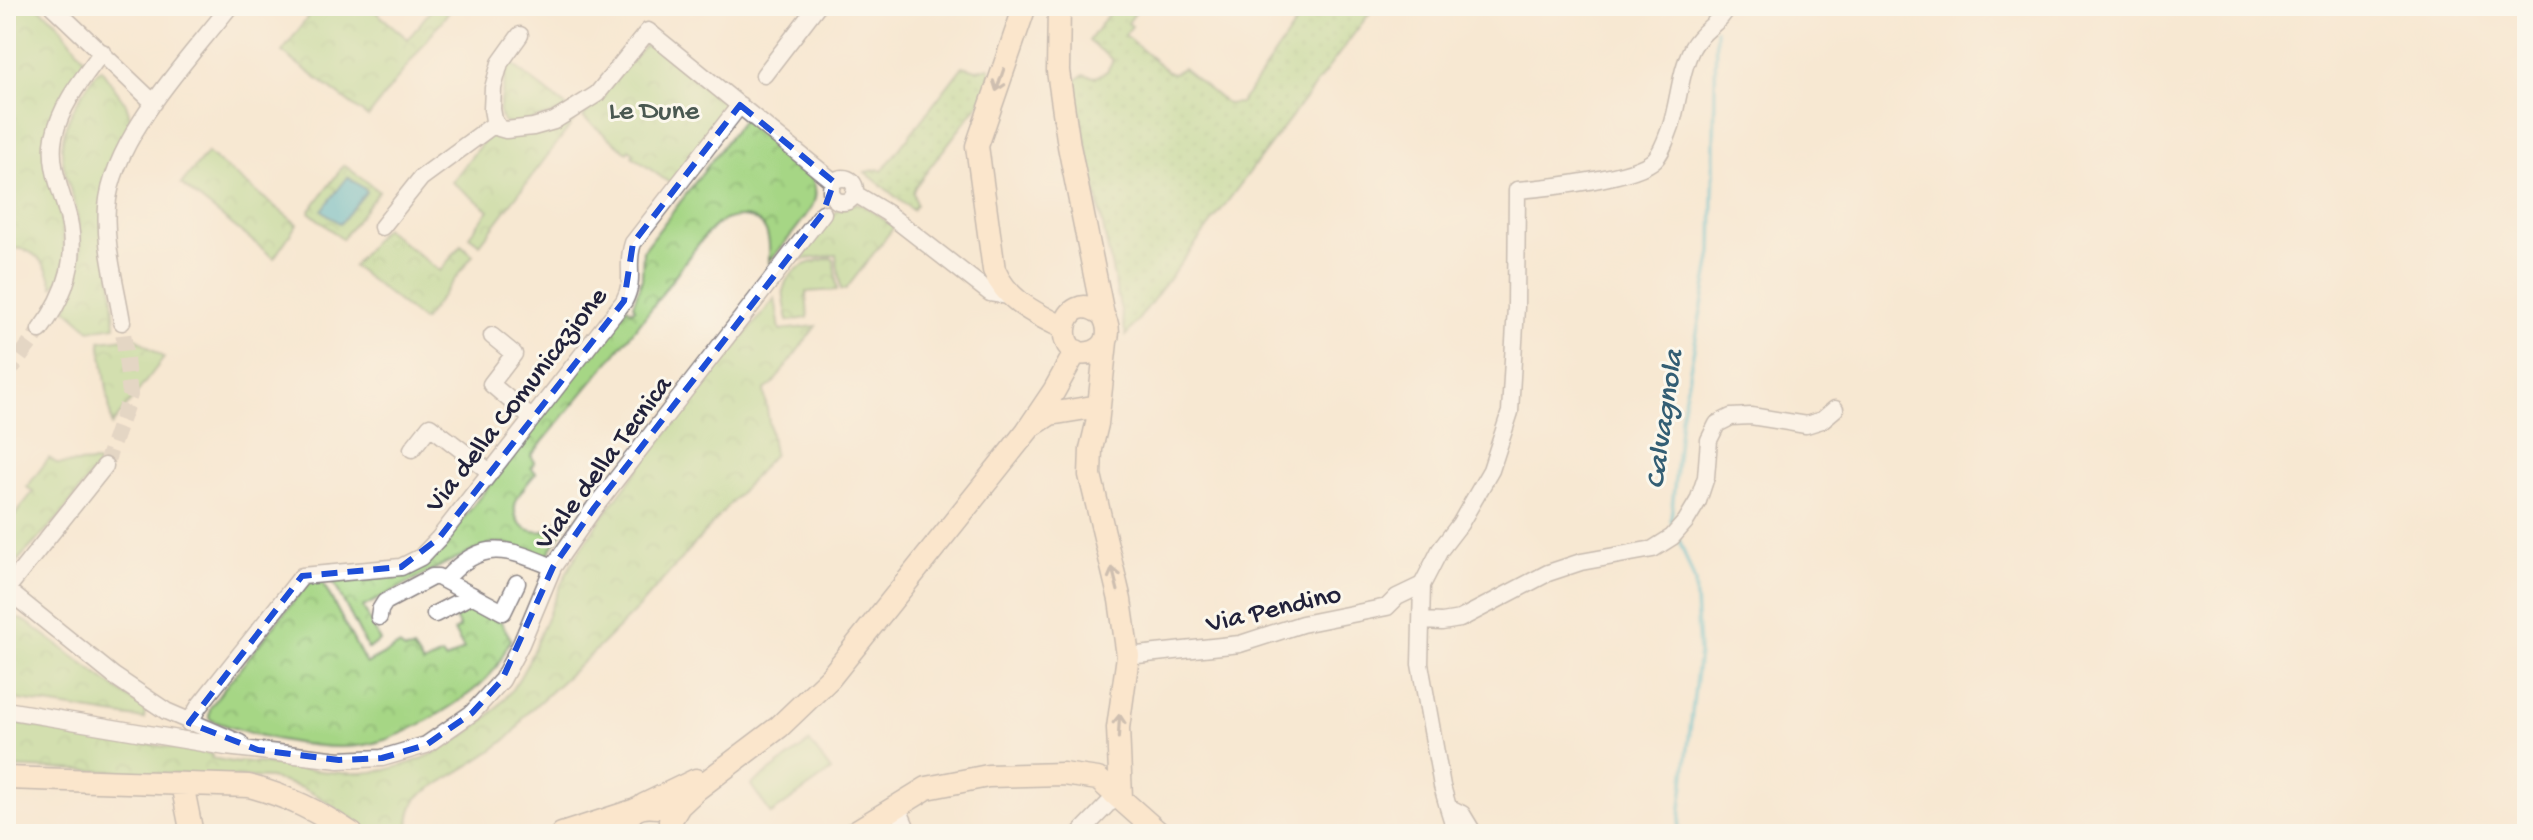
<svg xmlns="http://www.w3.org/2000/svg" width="2533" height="840" font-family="'Gochi Hand',sans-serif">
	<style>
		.grass { fill: url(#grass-dots); stroke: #647c60; stroke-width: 2 }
		.park { fill: url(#park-crowns); stroke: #647c60; stroke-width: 2 }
		.pitch { fill: #a6d685; stroke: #647c60; stroke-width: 2 }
		.water { fill: #4cb7c9; stroke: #376c82; stroke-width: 2 }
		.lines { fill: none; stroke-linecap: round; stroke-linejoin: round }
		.stream { stroke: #4cb7c9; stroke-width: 4 }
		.street-tunnel { stroke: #ccc0b4; stroke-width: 16; stroke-dasharray: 16 8; stroke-linecap: butt }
		.street-casing { stroke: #8c8586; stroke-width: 19 }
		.secondary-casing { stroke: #8c8586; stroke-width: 25 }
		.street { stroke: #fff; stroke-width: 16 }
		.secondary { stroke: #fee4c6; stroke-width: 22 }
		.oneway { stroke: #9b8d87 }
		.marked { fill: none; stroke: #1d4ed8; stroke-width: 6; stroke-dasharray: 16 10; stroke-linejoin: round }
		.labels { text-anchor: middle; stroke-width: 6; stroke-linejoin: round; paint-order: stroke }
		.park-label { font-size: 28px; fill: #4a5851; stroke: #fbf7ec }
		.street-label { font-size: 28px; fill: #22223b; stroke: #fbf7ec }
		.water-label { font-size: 30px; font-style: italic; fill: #335e74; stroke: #fbf7ec }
	</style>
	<defs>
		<pattern id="grass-dots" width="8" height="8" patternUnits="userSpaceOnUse" patternTransform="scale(2)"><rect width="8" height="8" fill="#a6d685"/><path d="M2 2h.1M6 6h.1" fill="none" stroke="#8fb774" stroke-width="1.8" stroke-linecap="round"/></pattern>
		<pattern id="park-crowns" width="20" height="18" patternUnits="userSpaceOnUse" patternTransform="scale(2)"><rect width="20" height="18" fill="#a6d685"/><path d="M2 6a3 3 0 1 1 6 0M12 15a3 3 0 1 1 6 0" fill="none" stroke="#8fb774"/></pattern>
	</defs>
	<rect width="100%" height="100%" fill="#fbf7ec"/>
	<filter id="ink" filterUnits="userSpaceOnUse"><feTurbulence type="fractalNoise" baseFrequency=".0125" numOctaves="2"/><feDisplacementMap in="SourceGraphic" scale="16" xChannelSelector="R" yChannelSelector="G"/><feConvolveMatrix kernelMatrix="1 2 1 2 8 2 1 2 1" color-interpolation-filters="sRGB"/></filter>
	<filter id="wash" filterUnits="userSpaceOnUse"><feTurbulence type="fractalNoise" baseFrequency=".006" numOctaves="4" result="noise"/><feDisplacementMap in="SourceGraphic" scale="32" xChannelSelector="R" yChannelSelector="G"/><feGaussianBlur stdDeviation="1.8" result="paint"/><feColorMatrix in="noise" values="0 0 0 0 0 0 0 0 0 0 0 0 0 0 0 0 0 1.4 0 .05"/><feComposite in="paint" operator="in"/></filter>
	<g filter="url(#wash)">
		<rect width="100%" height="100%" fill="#f7e8d2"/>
		<path class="grass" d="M1114,6h26l-12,17 4,3 -7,9 42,36 5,3 11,-6 44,36 13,-1 8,-10 60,-87h67l-249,330 -53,-254 11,-7 12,2 11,-6 6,-11 -24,-19z
			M963,66l14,4 12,-3 5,17 -79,103 -2,5 3,13 -4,5 -47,-38 13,-3 4,2z"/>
		<path class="park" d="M6,6h31l19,15 31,41 -38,71 17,125 -6,22 -7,7c-5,-23 -21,-43 -47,-38z
			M316,6h53l39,33 26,-33h19l-85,111 -86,-65z
			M644,46h9l77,61 -59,77 -39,-28 2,-3 -5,-4 -2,3 -44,-35z
			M508,61l60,47 -7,4 -50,13 -8,-3 -4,-10z
			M101,69l25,35 4,12 -1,15 -24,57 10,138 -25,4 -24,-21c15,-40 19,-61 9,-103 -5,-20 -14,-39 -13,-60 2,-26 19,-52 34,-73z
			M577,117l-97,127 -11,-8 20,-26 -37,-28 36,-47 4,-2 43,-3z
			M744,118c25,19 89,53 67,90 -12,19 -28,37 -42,54 0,-8 1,-16 -1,-24 -5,-24 -32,-25 -49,-15 -15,8 -55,69 -68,86 -39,50 -80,98 -120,147l4,6 -4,5 5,6c-7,9 -20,22 -21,33 -3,20 20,32 36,22 6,-5 12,-14 17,-20l6,5 -28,44 -42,-14h-12l-46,20 -83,44 17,34 -12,8 -37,-72 91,-14 13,-8 192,-248 5,4 3,-3 -2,-3 9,-26 1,-28z
			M207,153l90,71 -23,34 -93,-74z
			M344,165l35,26 -37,48 -33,-27z
			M856,203l9,3 29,21 -48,62 -5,1 -5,-35 -36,5 37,-50z
			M384,228l56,43 21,-26 12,10 -50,66 -70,-55z
			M831,258l3,2 3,30 -31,2 2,26 -20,3c-1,-9 -6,-24 -4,-33 5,-22 29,-27 47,-30z
			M775,298l5,32 36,-4 -44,59 -8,5 10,64 -134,152 -43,43 -74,68c-6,27 -83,63 -106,81 -7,12 -10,23 -6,36h-38l-53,-37 -18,-9 -32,-10 -264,-11v-45l206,32 -1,4 27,5 2,-2c34,3 68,10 102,12 72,4 152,-42 184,-107 21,-44 34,-90 63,-130 58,-82 124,-160 186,-238z
			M135,337l29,21 -52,67 -12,-84z
			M49,458l9,6 39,-2 2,2 -39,52 -54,57v-47l27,-34 -6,-5z
			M322,581l44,83 33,-18 6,4 8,-1 10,15 19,-9 4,5 18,-11 -10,-18 6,-3 -5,-10 22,-11 21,10 13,22c-5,9 -9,19 -14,27 -15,22 -44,40 -67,53 -18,10 -35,19 -56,24 -46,12 -116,-6 -161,-22l-4,-3 1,-10 12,-17 86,-108z
			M9,617l9,1 9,4 118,88 -1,9 -138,-21v-80z"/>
		<path class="pitch" d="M810,742l21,29 -60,43 -20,-29z"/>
		<path class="water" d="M348,177l19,14 -27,33 -18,-14z"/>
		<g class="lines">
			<path class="stream" d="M1714,6l2,11
				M1674,529l-3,-10 10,-102 31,-164 4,-223
				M1678,537l17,45 4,70 -21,182"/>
		</g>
	</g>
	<g filter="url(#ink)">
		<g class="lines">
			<path class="street-tunnel" d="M6,376l34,-46
				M105,466l25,-71 -8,-73"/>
			<g class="street-casing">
				<path id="street" d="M52,6l102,97
					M520,35l-20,28 -7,25 -1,21 2,11 5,8 7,2 27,-3 21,-6 43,-27 51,-63 186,151
					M764,75l53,-69
					M831 190a12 12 0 1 1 24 0a12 12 0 1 1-24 0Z
					M854,193l33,20 103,80 19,3
					M382,227l39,-49 75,-55
					M122,322c-6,-38 -18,-77 -15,-115 6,-70 81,-147 123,-201
					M40,330c28,-37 40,-76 26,-121 -7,-23 -17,-47 -12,-72 7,-33 29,-59 48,-85
					M492,336l22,18 -23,30 40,34
					M412,449l18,-23 60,46
					M446,579c36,-42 63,-30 107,-12
					M6,589l108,87 52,35 74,32
					M6,590l99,-124
					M435,614l37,-19
					M379,617l1,-7 5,-8 47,-25h6l65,35 14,-29
					M1423,621l19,1 18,-3 88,-46 33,-11 72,-13 19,-12 14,-16 12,-20 8,-24 3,-37 8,-16 14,-7 20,-1 55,9 16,-5 13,-11
					M1128,656l112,-12 62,-20 85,-17 10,-10 25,-12
					M6,710l220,37 113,13 43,-2 44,-13 46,-32 30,-33 19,-36 32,-77 41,-59 229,-295
					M189,723l10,-17 103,-130 99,-9 20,-10 18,-19 185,-237c12,-23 1,-35 9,-58l107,-138
					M897,806l12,28
					M1448,807l-6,-21 -22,-122 2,-79 18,-35 20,-26 31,-54 19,-58 6,-105 1,-117c28,-2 120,-12 138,-31 8,-8 12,-23 16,-33 8,-26 9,-54 21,-78 9,-18 30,-26 36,-42
					M1079,834l29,-30 13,-7
					M1451,834l2,-11 -5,-16 14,7 12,20"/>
			</g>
			<g class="secondary-casing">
				<path id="secondary" d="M1025,6l-48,140 17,124c14,32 41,43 70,58
					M1059,6l-1,65 11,75 34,169c8,14 7,31 -10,37 -44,14 -33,-70 10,-37
					M1106,342l-9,82 -6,25 -1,26 30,125 8,56 -10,72 3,69
					M1033,425l17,-11 49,-8
					M6,778l243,8c41,11 68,25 103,48
					M182,784l10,50
					M644,805l52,-25
					M670,821l9,-15 18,-17 82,-62 51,-49 197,-247 27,-40 22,-40
					M562,834l71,-23
					M626,834c-2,-21 11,-30 31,-27
					M852,834l75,-46 61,-12 75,-2 35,5 62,55"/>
			</g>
			<use href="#street" class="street"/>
			<use href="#secondary" class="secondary"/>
		</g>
		<defs><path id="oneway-shaft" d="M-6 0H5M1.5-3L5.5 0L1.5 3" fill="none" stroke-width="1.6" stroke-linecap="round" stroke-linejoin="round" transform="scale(2)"/></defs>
		<g class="oneway">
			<use href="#oneway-shaft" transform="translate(1000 80) rotate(109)"/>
			<use href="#oneway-shaft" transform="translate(1115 579) rotate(-104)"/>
			<use href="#oneway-shaft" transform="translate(1119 726) rotate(-87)"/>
		</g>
	</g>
	<path d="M0 0H2533V840H0ZM740,105l94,77 -11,31 -229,295 -41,59 -51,113 -30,33 -46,32 -44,13 -43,2 -81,-10 -69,-27 113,-147 99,-9 38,-29 185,-237 9,-58z" fill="#f7e8d2" fill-opacity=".55" fill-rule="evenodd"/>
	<path class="marked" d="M740,105l94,77 -11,31 -229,295 -41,59 -51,113 -30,33 -46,32 -44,13 -43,2 -81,-10 -69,-27 113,-147 99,-9 38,-29 185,-237 9,-58z"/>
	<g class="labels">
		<g class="park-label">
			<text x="654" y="118">Le Dune</text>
		</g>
		<g class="street-label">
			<text transform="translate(514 398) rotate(-52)" y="10">Via della Comunicazione</text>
			<text transform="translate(601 461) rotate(-53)" y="10">Viale della Tecnica</text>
			<text transform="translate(1273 606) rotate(-13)" y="10">Via Pendino</text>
		</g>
		<g class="water-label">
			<text transform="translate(1662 419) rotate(-82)" y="10">Calvagnola</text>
		</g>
	</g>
	<rect width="2533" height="840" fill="none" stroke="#fbf7ec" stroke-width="32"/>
</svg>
